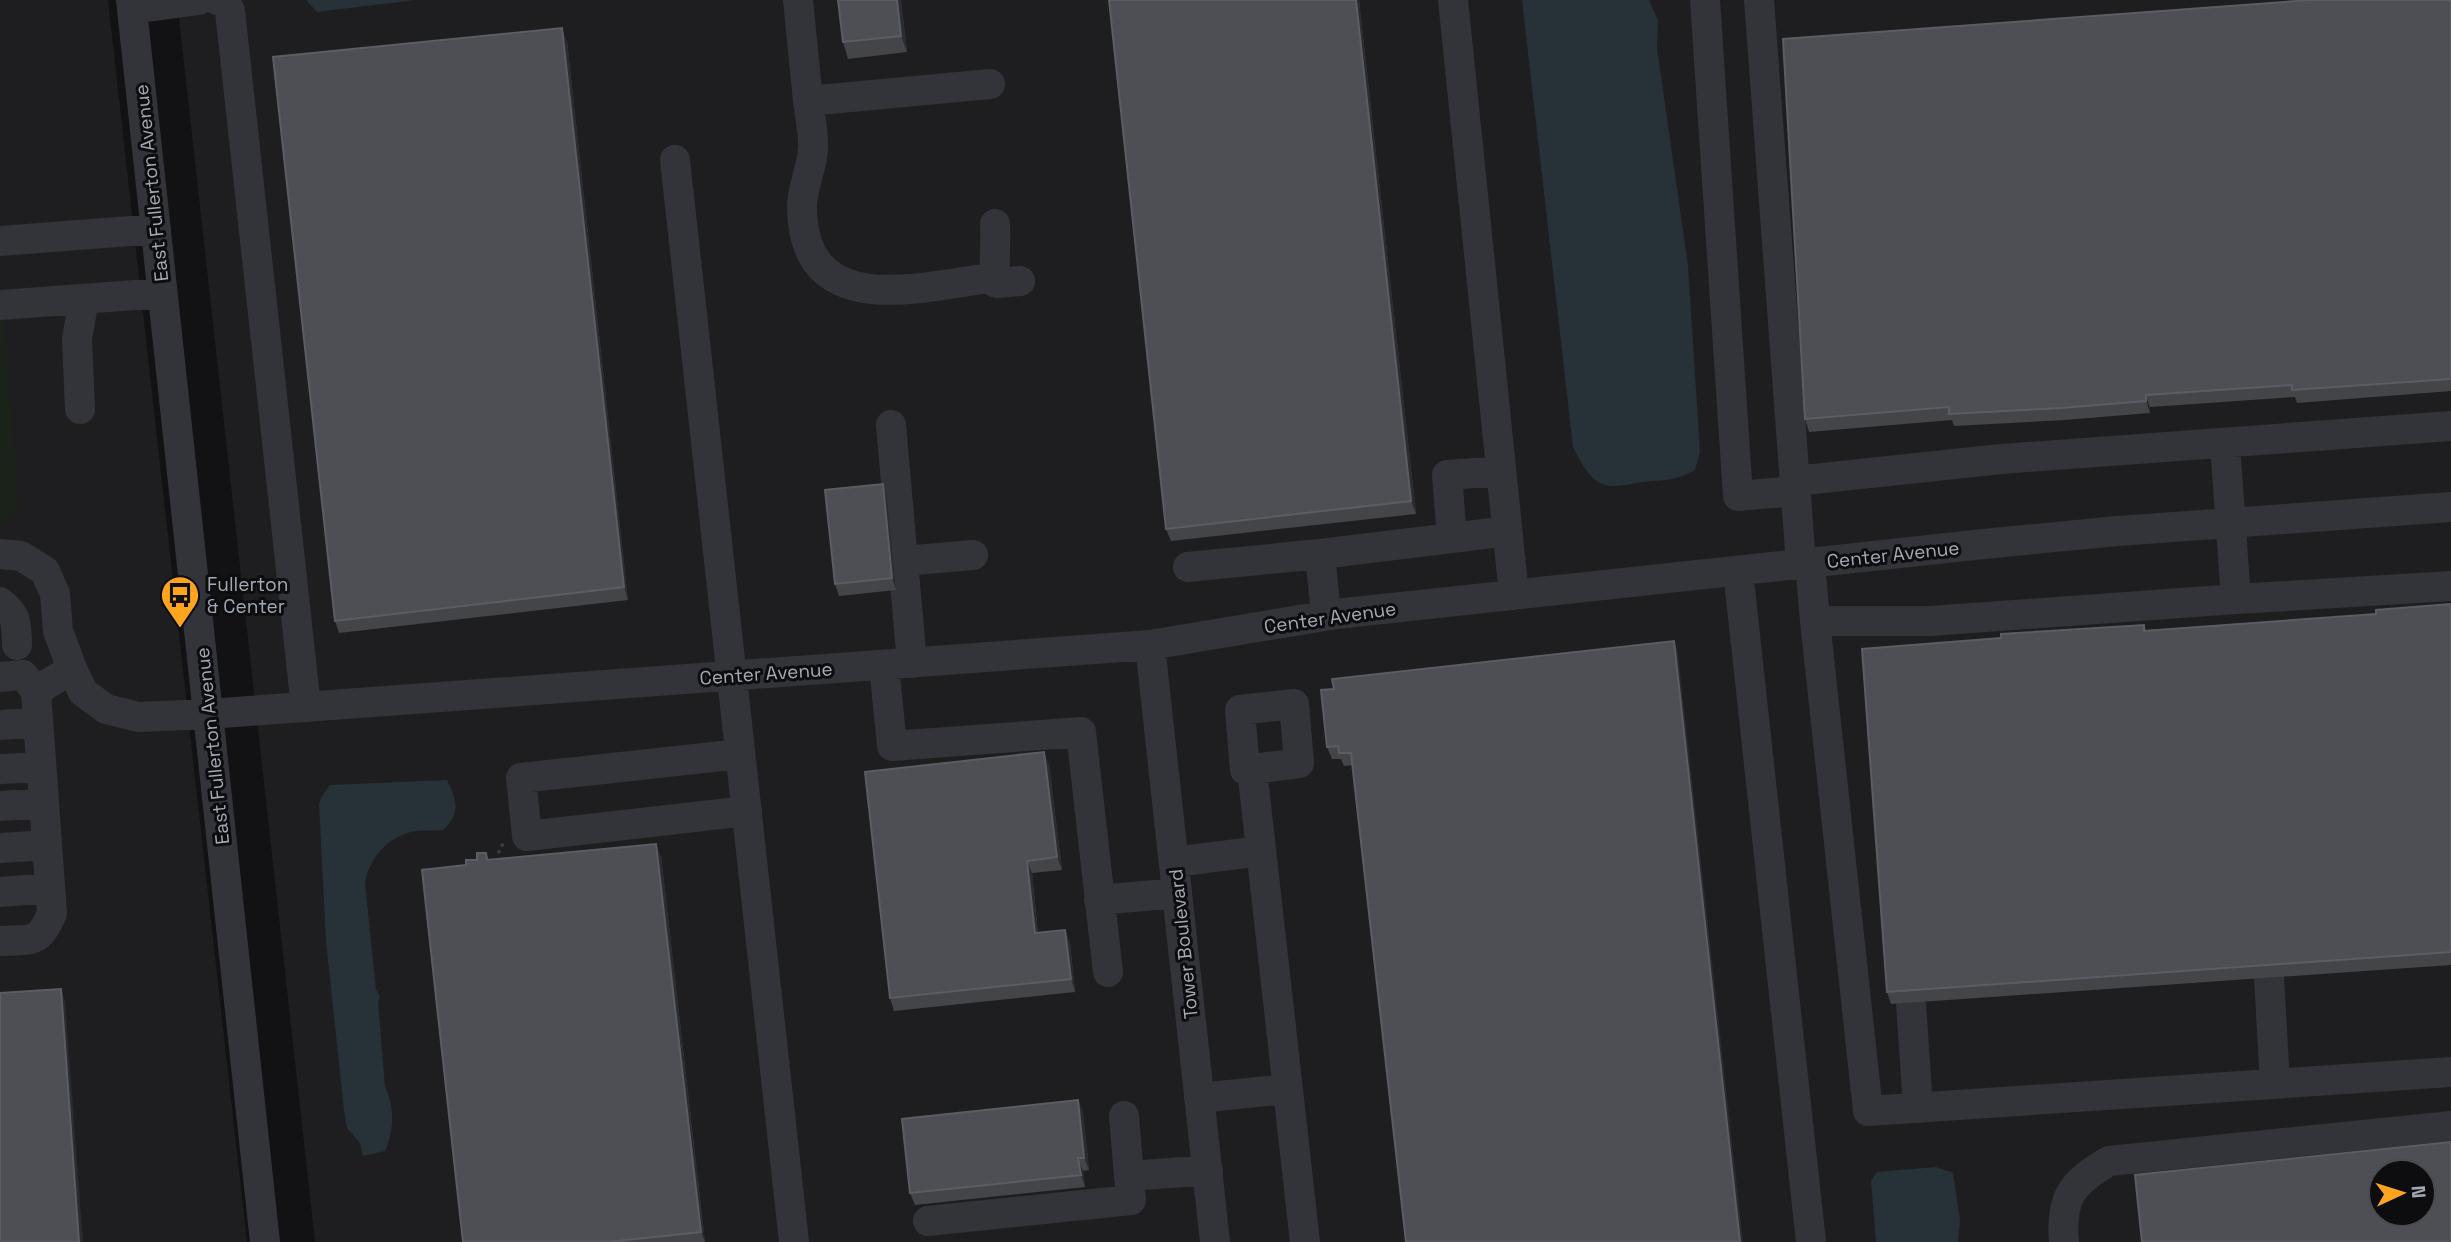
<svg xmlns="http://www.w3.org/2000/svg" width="2451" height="1242" font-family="'Space Grotesk',sans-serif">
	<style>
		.built { fill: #1e1e21; fill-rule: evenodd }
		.green { fill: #1a221a }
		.water { fill: #273238 }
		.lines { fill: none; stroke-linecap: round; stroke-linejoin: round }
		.path { stroke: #393b40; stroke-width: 3.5; stroke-dasharray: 3.5 5; stroke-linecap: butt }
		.minor { stroke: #333439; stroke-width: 30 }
		.wall { fill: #434549 }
		.shaded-wall { fill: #2b2c2f }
		.building { fill: #4d4f55; stroke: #5b5d64; stroke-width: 2; fill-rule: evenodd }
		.labels { text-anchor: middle; stroke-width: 6; stroke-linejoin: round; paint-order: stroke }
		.street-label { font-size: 19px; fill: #a2a9b5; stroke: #0d0d0f }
		.poi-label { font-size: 19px; fill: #a2a9b5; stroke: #0d0d0f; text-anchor: start }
	</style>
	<rect width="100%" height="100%" fill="#121214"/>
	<path class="built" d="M0,0h108l139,1242h-247z
		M177,0h2274v1242h-2136zM2381,1172h42v42h-42z"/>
	<path class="green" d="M0,313h4l15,196 -19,18z"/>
	<path class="water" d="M306,0h109l-98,12z
		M1522,0h127l9,21 -1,27 31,218 12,186 -5,18c-20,11 -30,10 -53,12 -9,1 -18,4 -27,4 -22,2 -34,-23 -42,-39z
		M447,780c10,20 14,33 -4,50 -9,1 -18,0 -27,1 -27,4 -47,27 -51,52l11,107 4,6 -2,6 7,85c10,20 9,44 0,64l-22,5 -3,-13 -13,-15 -3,-17 -18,-170 -7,-137 3,-8 8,-11z
		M1936,1167l17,6 7,47 -2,22h-82l-5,-61 6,-9z"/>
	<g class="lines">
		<path class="path" d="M499,862v-15l7,-4"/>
		<path class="minor" d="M131,0l134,1242
			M217,0l8,1 5,10 76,696
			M798,0l10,101 182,-17
			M1453,0l61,595
			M1705,0l33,496 58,-5
			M1759,0l42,564
			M132,9l67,-9
			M808,101c2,16 6,33 5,48 -1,20 -11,38 -11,58 1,115 118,80 193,70l1,6 24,-2
			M675,160l119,1082
			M995,224c1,18 -1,34 0,53
			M0,241l156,-12
			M0,305l162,-12
			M80,409l-3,-70 7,-40
			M891,425l21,238
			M1501,471l-54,4 5,63 55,-7
			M1795,481l206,-22 450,-33
			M0,554l21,2 24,15 10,23 3,37 14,38 11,23 23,17 32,8 70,-3 942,-69 186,-31 657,-71 125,-12 333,-24
			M904,561l69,-6
			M1810,563l5,58h115l306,-22 -11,-155
			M1188,567l132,-13
			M1738,571l73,671
			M2236,599l215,-13
			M0,602c18,14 16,21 17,43
			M1326,615l-6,-61 132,-16
			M1815,621l53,490 583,-39
			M1150,645l65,597
			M884,665l8,81 189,-14 27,240
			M0,677l23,-2 13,16
			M1294,704l5,59 -54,7 -5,-60z
			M0,725l38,-3
			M740,754l-219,24 6,58 220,-25
			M0,769l41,-2
			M1252,769l53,473
			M0,806l44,-3
			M0,848l47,-3
			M1174,862l87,-11
			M0,892l50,-4
			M1099,900l78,-7
			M0,941c31,-2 39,4 52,-28l-16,-222 36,-22
			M2269,977l6,107
			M1911,1003l7,105
			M1199,1098l88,-9
			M1130,1176l78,-6
			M928,1221l203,-21 -7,-84
			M2064,1242c-4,-45 8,-59 45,-81l342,-35"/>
	</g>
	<path class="wall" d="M838,0h63l6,52 -59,7 -5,-17z
		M1109,0h250l57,514 -245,27 -5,-12z
		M2451,0v391l-154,12 -2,-6 -145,10v6l-85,7 -111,6 -2,-6 -143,12 -4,-13z
		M567,41l61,559 -289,33 -4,-12z
		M883,484l4,12 9,94 -57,6 -4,-12z
		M2451,604v361l-560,39 -4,-12 114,-354 143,-13 2,5 230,-16z
		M1674,641l4,13 -325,111 -9,1 -3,-7h-9l-5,-12 7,-58z
		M1049,764l13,106 -30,3 6,60 27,-3 5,13 5,49 -181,19 -4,-13z
		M486,853l3,7 172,-4 44,386h-242l14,-382z
		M1078,1100l5,13 6,57 -6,1 2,16 -170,18 -5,-12z"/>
	<path class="shaded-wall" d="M897,0h4l6,52 -6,-16z
		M1356,0h3l57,514 -5,-13z
		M562,28l5,13 61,559 -4,-13z
		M2146,395l4,12v6l-4,-12z
		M883,484l4,12 9,94 -4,-12z
		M1674,641l4,13 65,588h-3z
		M1044,752l5,12 13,106 -5,-13z
		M656,844l5,12 44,386 -4,-10z
		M1027,861l5,12 7,72 -4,-12z
		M1065,930l5,13 5,49 -4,-13z
		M61,989l4,12 18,241h-4z
		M1078,1100l5,13 6,57 -5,-12z
		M1078,1158l5,13 2,16 -4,-12z"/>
	<path class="building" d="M838,0h59l4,36 -58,6z
		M1109,0h247l55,501 -245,28z
		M2310,0h141v379l-159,11v-5l-146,10v6l-85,7 -112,6v-7l-144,12 -22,-380z
		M562,28l62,559 -289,34 -62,-564z
		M883,484l9,94 -57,6 -10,-94z
		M2451,604v348l-564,40 -25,-343 139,-11v-4l143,-9v6l232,-17v-4z
		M1674,641l66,601h-334l-55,-489h-12l-1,-7 -11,1 -6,-57 13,-1 -2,-10z
		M1044,752l13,105 -30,4 8,72 30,-3 6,49 -181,19 -25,-226z
		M656,844l45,388 -93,10h-145l-41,-372 44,-5v-5h11v-7h9l1,7z
		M61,989l18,253h-79v-249z
		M1078,1100l6,58h-6l3,17 -171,18 -8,-74z
		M2451,1142v100h-309l-7,-67zM2381,1172h42v42h-42z"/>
	<defs>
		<g id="bus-pin" transform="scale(2.0125)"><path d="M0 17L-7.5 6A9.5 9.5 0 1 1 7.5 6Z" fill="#fea41f" stroke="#0d0d0f"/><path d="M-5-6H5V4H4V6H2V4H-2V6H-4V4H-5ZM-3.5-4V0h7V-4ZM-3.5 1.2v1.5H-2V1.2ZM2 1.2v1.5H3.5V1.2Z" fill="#111"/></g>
	</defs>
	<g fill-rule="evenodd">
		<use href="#bus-pin" x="180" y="595"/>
	</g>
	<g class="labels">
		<g class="street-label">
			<text transform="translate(151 183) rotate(-96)" y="7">East Fullerton Avenue</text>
			<text transform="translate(1893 554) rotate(-6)" y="7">Center Avenue</text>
			<text transform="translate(1330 617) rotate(-8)" y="7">Center Avenue</text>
			<text transform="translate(766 673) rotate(-4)" y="7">Center Avenue</text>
			<text transform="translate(212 746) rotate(-96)" y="7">East Fullerton Avenue</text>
			<text transform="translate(1183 944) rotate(-96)" y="7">Tower Boulevard</text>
		</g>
		<g class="poi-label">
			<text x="207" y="591">Fullerton<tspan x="207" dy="22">&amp; Center</tspan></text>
		</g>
	</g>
	<g transform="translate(2402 1193) rotate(86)"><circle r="33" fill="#0d0d0f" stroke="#494b51" stroke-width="2"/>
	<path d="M0-5L12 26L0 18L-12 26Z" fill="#fea41f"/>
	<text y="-10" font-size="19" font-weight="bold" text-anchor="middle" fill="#a2a9b5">N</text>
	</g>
</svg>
